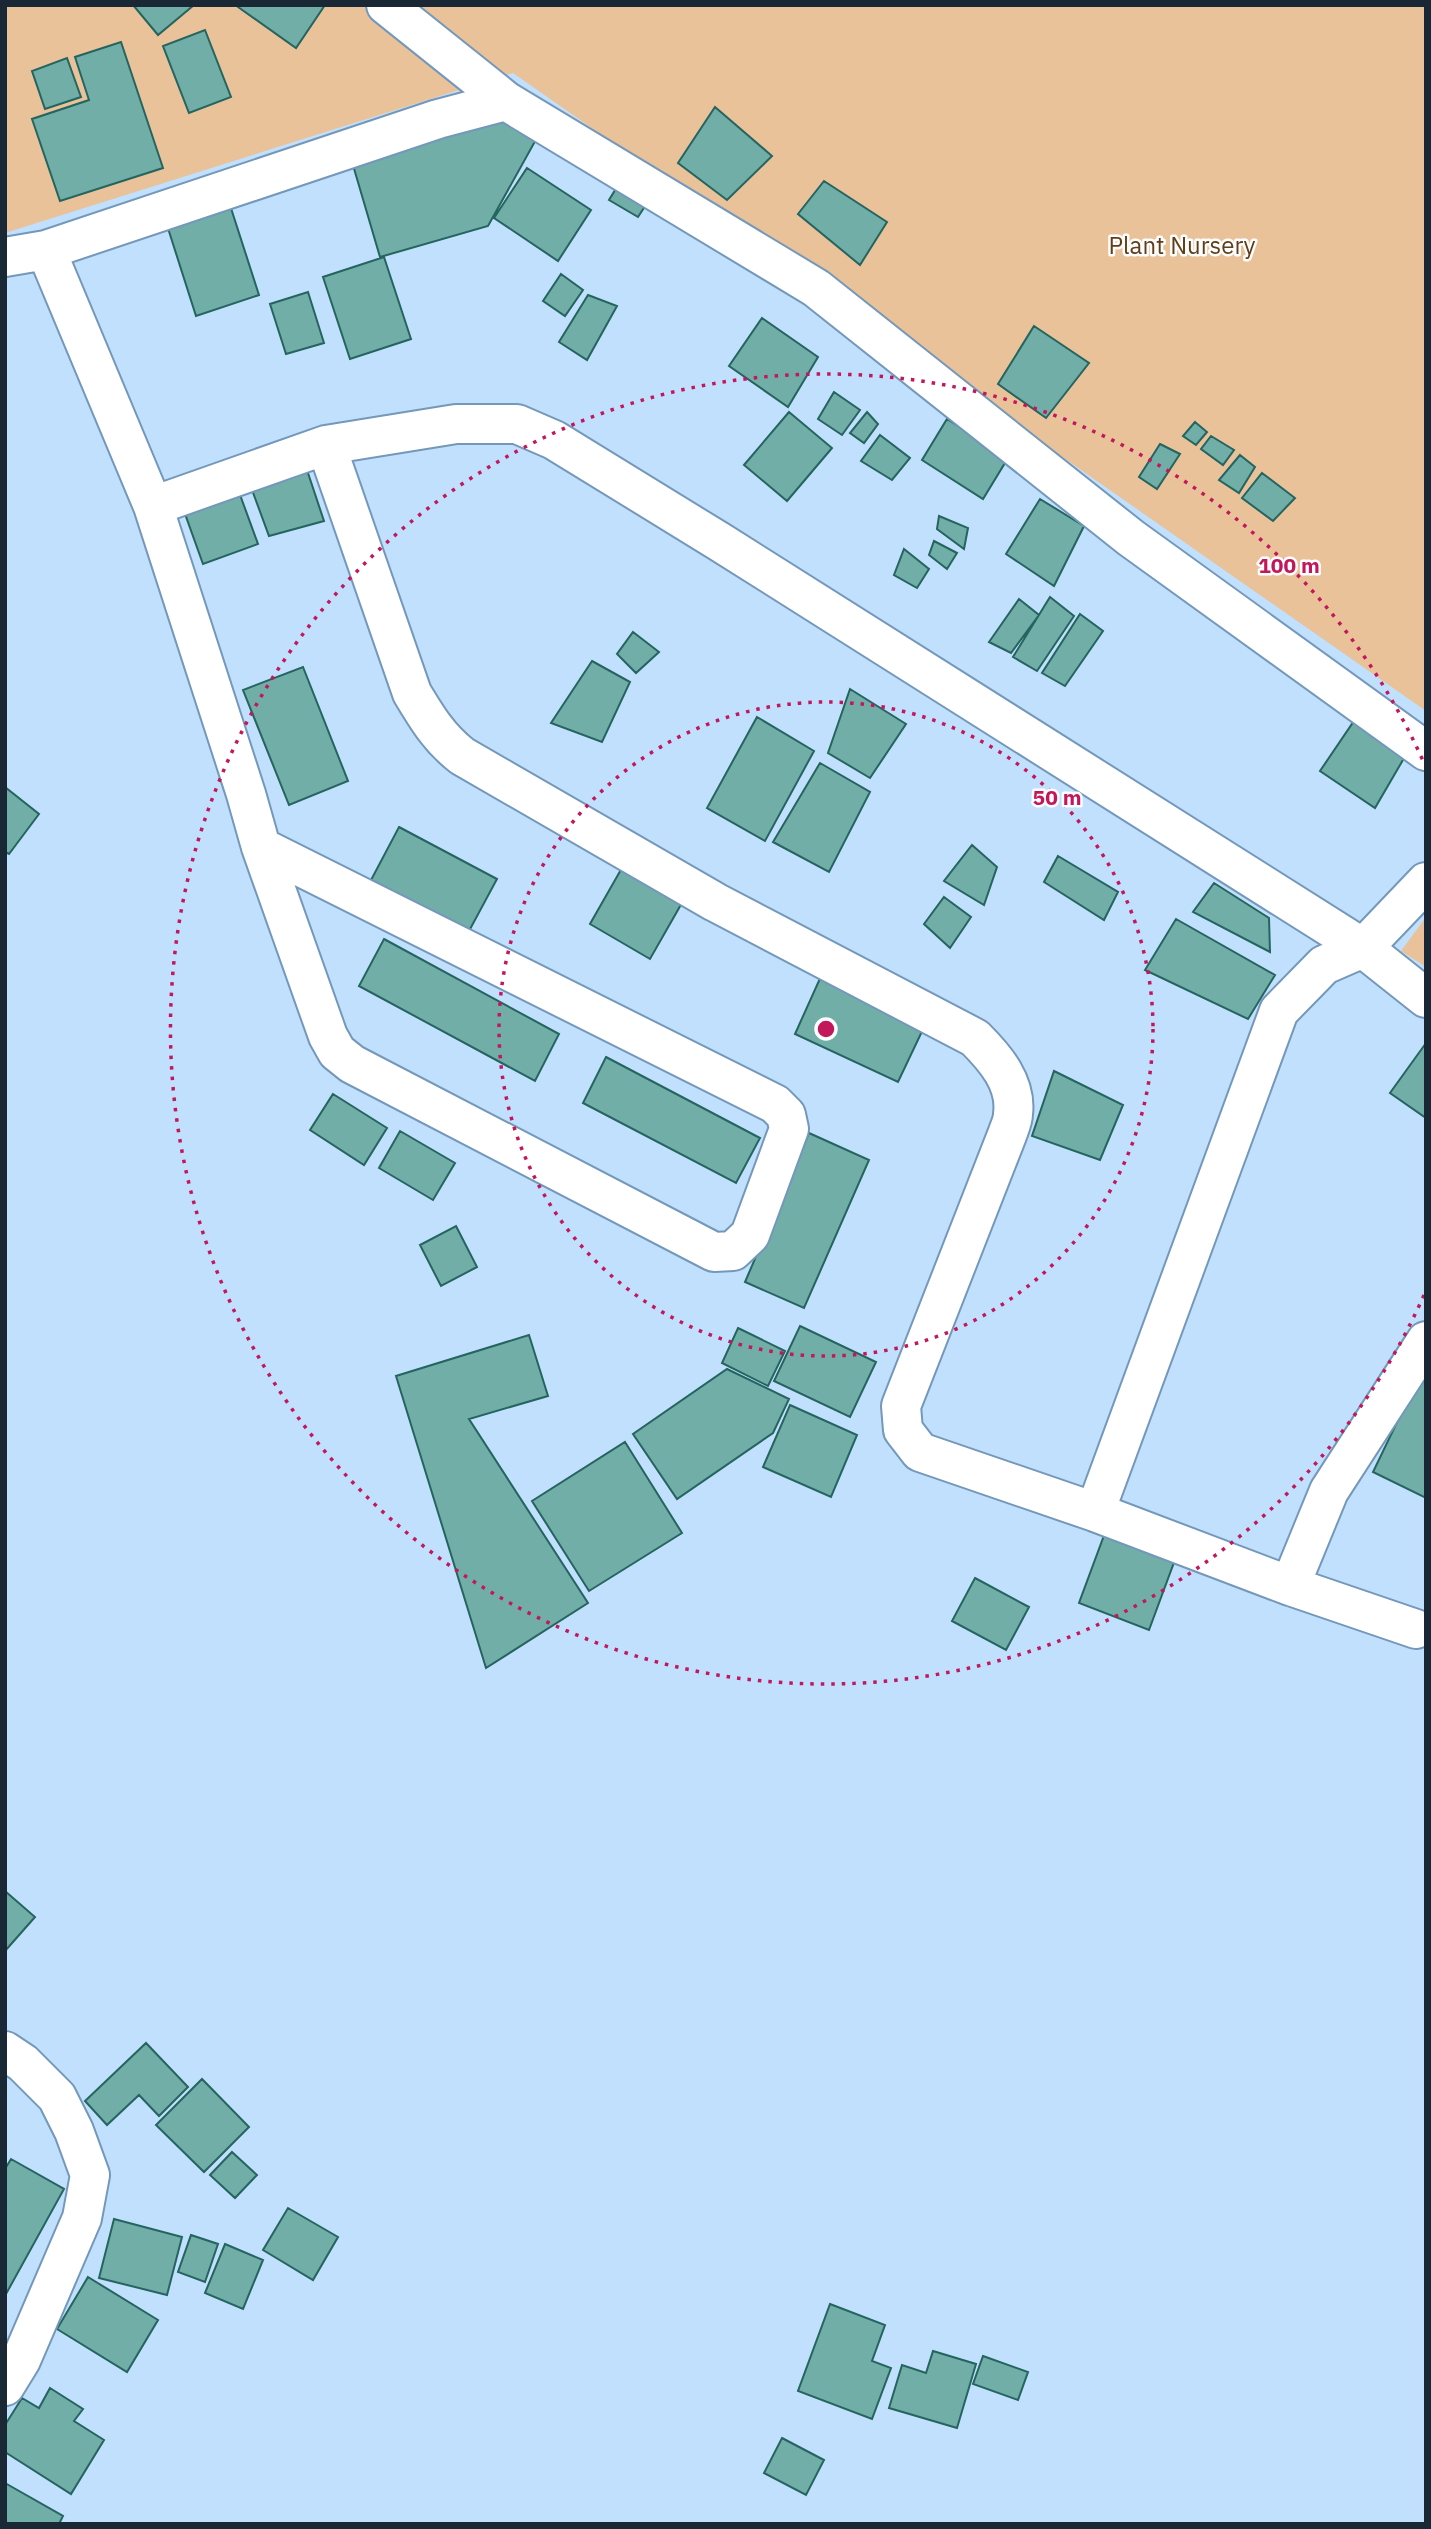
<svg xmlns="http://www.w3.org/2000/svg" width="1431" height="2529" font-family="'IBM Plex Sans',sans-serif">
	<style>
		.green { fill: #e9c29a }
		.building { fill: #71aea8; stroke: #25645f; stroke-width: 2 }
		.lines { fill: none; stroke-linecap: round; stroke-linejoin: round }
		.minor-casing { stroke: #7498ba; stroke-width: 42 }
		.minor { stroke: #fff; stroke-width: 38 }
		.ring { fill: none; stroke: #c2185b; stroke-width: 3.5; stroke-dasharray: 3.5 7 }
		.labels { text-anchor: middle; stroke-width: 5; stroke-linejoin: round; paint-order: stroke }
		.park-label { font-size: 24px; fill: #5f3e18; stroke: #fdfdfd }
		.centre { fill: #c2185b; stroke: #fdfdfd; stroke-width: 3.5 }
		.ring-label { font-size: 21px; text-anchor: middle; font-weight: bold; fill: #c2185b; stroke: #fdfdfd; stroke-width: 5; stroke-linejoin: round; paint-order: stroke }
	</style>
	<rect width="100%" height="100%" fill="#c1e0fd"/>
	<path class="green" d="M5,5h1421v706l-913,-638 -508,160z
		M1426,917v50l-25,-16z"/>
	<path class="building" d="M133,5h61l-36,30z
		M239,5h86l-29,43 -58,-41z
		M205,30l26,67 -42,16 -26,-67z
		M121,42l42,126 -103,33 -28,-82 57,-19 -14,-43z
		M67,58l14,39 -36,12 -13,-38z
		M715,107l57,49 -45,44 -49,-37z
		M495,112l43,24 -50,90 -108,31 -30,-102z
		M527,168l64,42 -33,51 -64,-43z
		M622,179l29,18 -13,20 -29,-17z
		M824,181l63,41 -27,43 -62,-51z
		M229,202l30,93 -63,21 -30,-94z
		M384,257l27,82 -61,20 -27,-82z
		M561,274l22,16 -18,26 -22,-15z
		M308,292l16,51 -38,11 -16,-50z
		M588,295l29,11 -30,54 -28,-18z
		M762,318l56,39 -30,50 -59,-41z
		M1034,326l55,37 -43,55 -48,-34z
		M834,392l26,18 -18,25 -24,-16z
		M789,412l43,36 -45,53 -43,-36z
		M867,412l11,12 -14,19 -14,-10z
		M947,419l61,39 -25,41 -61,-39z
		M1195,422l12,10 -11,13 -13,-9z
		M880,435l30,23 -18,22 -31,-19z
		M1211,436l23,14 -11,15 -22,-16z
		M1160,444l20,10 -23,35 -18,-12z
		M1240,455l15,12 -16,26 -20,-13z
		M307,470l17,51 -55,15 -21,-57z
		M1262,473l33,25 -22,23 -31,-23z
		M239,492l19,52 -55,20 -19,-53z
		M1040,499l44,27 -30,60 -48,-32z
		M939,516l29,12 -4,21 -27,-20z
		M934,541l23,12 -10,16 -18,-14z
		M904,549l25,20 -12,19 -23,-13z
		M1050,597l24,19 -37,55 -24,-14z
		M1019,599l20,16 -28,38 -22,-11z
		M1080,614l23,17 -38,55 -23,-13z
		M633,632l26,20 -23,21 -19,-19z
		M592,661l38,21 -28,60 -51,-19z
		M303,667l45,114 -59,24 -46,-115z
		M850,689l56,35 -36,54 -42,-25z
		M757,717l57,34 -49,90 -58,-33z
		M1356,718l51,35 -32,55 -55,-37z
		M820,763l50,29 -41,80 -56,-30z
		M5,787l34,27 -30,40 -4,-2z
		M399,827l98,52 -29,54 -97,-53z
		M972,845l25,22 -13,38 -40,-24z
		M1058,856l60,36 -14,28 -60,-38z
		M623,866l60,35 -33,58 -60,-35z
		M1214,883l55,35 1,34 -77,-40z
		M944,897l27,20 -21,31 -26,-24z
		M1176,919l99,56 -27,44 -103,-49z
		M384,939l175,95 -24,47 -176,-95z
		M822,974l104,49 -28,59 -103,-48z
		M1426,1043v75l-36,-25z
		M606,1057l154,81 -24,45 -153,-80z
		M1054,1071l69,34 -23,55 -68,-24z
		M333,1094l54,34 -23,37 -54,-35z
		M400,1131l55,32 -22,37 -54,-32z
		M809,1133l60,27 -65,148 -59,-26z
		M456,1226l21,41 -36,19 -21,-41z
		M800,1326l76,36 -26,55 -76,-36z
		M738,1328l47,23 -17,35 -46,-23z
		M529,1335l19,61 -79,23 119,184 -102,65 -90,-292z
		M1426,1362v136l-53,-26z
		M727,1369l62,30 -16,34 -96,66 -44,-65z
		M790,1405l67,30 -26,62 -68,-30z
		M625,1442l57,91 -93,58 -57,-90z
		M1106,1530l70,27 -27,73 -70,-27z
		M975,1578l54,29 -23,43 -54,-29z
		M5,1891l30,26 -30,34z
		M146,2043l42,44 -29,29 -20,-21 -32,30 -22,-24z
		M202,2079l47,48 -45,45 -48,-47z
		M232,2152l25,23 -22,23 -25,-23z
		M11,2159l53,30 -58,105 -1,-125z
		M288,2208l50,29 -25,43 -50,-30z
		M114,2219l68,18 -15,58 -68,-17z
		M191,2235l27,9 -13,38 -27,-10z
		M225,2244l38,16 -20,49 -38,-16z
		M88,2277l70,43 -31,52 -70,-43z
		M830,2304l55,21 -13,36 19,7 -19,51 -74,-28z
		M933,2351l43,13 -19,64 -68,-20 13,-43 24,8z
		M983,2356l45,16 -10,28 -45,-16z
		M50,2388l33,21 -9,12 30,19 -33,54 -66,-42v-27l17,-27 17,10z
		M782,2438l42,22 -18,35 -42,-22z
		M5,2483l58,33 -4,8h-54z"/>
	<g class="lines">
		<g class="minor-casing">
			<path id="minor" d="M386,5l120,96
				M46,250l107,256 93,288 15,53 67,189 9,16 15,12 362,188 19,-1 17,-16 39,-106 -3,-14 -11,-11 -514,-257
				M5,257l41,-7 392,-131 68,-18 310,187 315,250 295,213
				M153,506l173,-61
				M1095,1512l184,-501 45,-46 39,-17 63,-66
				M1290,1586l39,-95 97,-150
				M1416,1629l-126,-43 -195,-74 -175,-60 -17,-22 -2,-24 106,-271c2,-6 6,-14 6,-21 4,-31 -18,-56 -38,-76l-260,-136 -253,-146c-23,-18 -35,-38 -50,-63l-86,-248 130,-21h61l37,16 166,102 643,406 63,50
				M5,2051l18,12 34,34 17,34 16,44 -8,43 -61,142 -16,26"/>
		</g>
		<use href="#minor" class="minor"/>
	</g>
	<g class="ring">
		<circle cx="826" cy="1029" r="327"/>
		<path d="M1424 1295A655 655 0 1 1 1424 763"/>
	</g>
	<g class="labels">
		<g class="park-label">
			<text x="1182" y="254">Plant Nursery</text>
		</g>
	</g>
	<circle cx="826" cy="1029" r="10" class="centre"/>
	<g class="ring-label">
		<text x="1289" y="573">100 m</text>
		<text x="1057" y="805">50 m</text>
	</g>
	<rect width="1431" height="2529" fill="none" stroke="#1a2836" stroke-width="14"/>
</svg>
